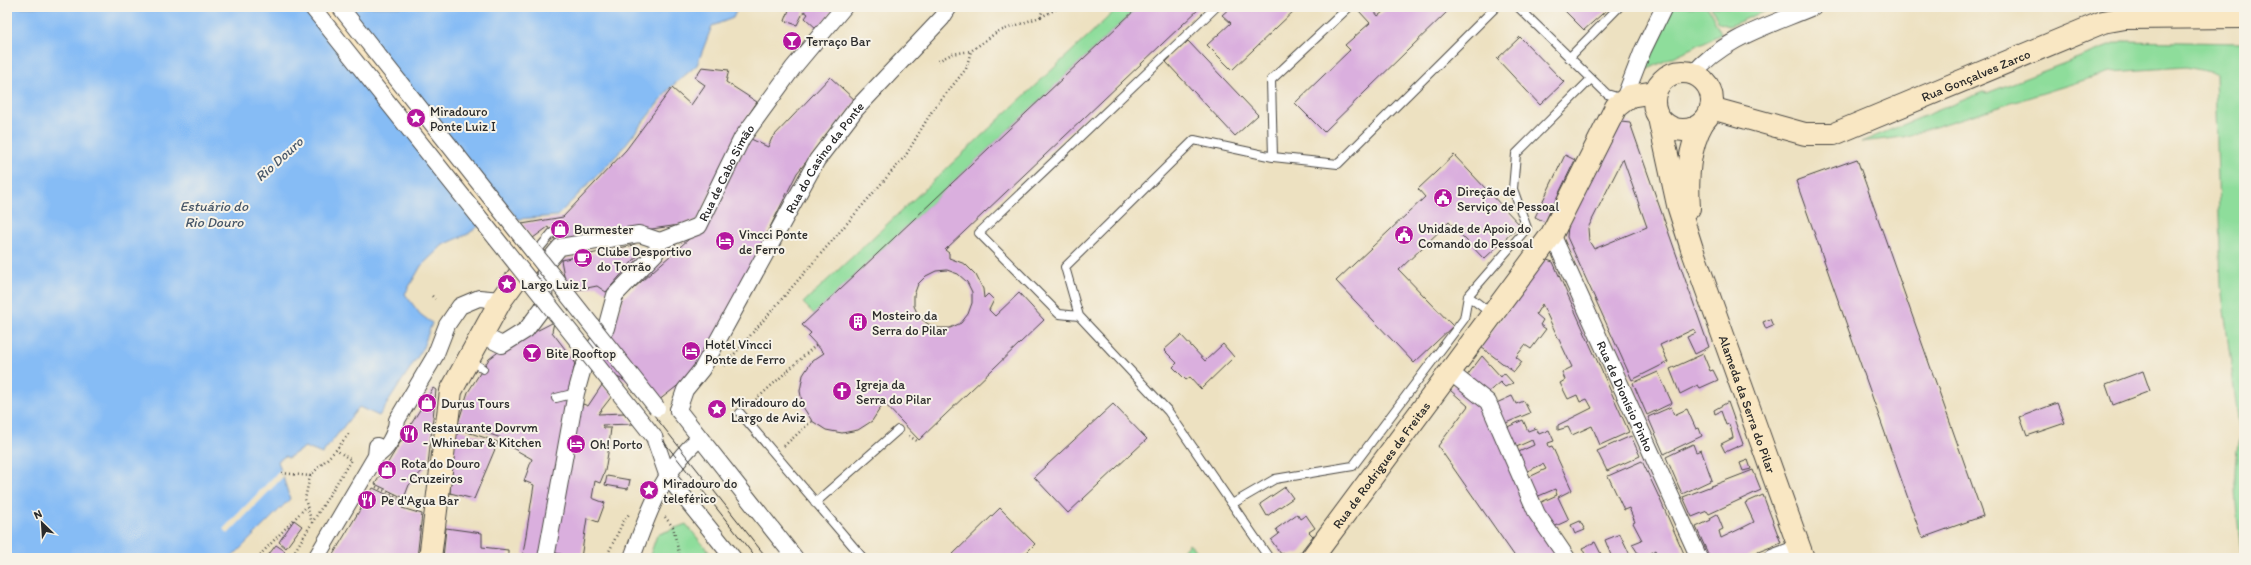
<svg xmlns="http://www.w3.org/2000/svg" width="2251" height="565" font-family="Itim,sans-serif">
	<style>
		.green { fill: #8edd9b; stroke: #5c8463 }
		.water { fill: #86bcf5; stroke: #587490 }
		.pier { fill: #ede1c1 }
		.building { fill: #daafde; fill-rule: evenodd }
		.lines { fill: none; stroke-linecap: round; stroke-linejoin: round }
		.lane-casing { stroke: #484642; stroke-width: 10 }
		.street-casing { stroke: #484642; stroke-width: 18 }
		.secondary-casing { stroke: #484642; stroke-width: 24 }
		.path { stroke: #484642; stroke-width: 2.5; stroke-dasharray: 1 3; stroke-linecap: butt }
		.lane { stroke: #fff; stroke-width: 8 }
		.street { stroke: #fff; stroke-width: 16 }
		.secondary { stroke: #f9e7c3; stroke-width: 22 }
		.tram { stroke: #2b2b2b; stroke-width: 1 }
		.street-bridge-casing { stroke: #484642; stroke-width: 18; stroke-linecap: butt }
		.street-bridge { stroke: #fff; stroke-width: 16 }
		.labels { text-anchor: middle; stroke-width: 4; stroke-linejoin: round; paint-order: stroke }
		.poi-label { font-size: 13px; fill: #2b2b2b; stroke: #f7f3e8; text-anchor: start }
		.street-label { font-size: 13px; fill: #2b2b2b; stroke: #f7f3e8 }
		.water-label { font-size: 14px; font-style: italic; fill: #465668; stroke: #f7f3e8 }
	</style>
	<rect width="100%" height="100%" fill="#f7f3e8"/>
	<filter id="ink" filterUnits="userSpaceOnUse"><feTurbulence type="fractalNoise" baseFrequency=".025" numOctaves="2"/><feDisplacementMap in="SourceGraphic" scale="8" xChannelSelector="R" yChannelSelector="G"/><feConvolveMatrix kernelMatrix="1 2 1 2 8 2 1 2 1" color-interpolation-filters="sRGB"/></filter>
	<filter id="wash" filterUnits="userSpaceOnUse"><feTurbulence type="fractalNoise" baseFrequency=".012" numOctaves="4" result="noise"/><feDisplacementMap in="SourceGraphic" scale="16" xChannelSelector="R" yChannelSelector="G"/><feGaussianBlur stdDeviation="0.9" result="paint"/><feColorMatrix in="noise" values="0 0 0 0 0 0 0 0 0 0 0 0 0 0 0 0 0 1.4 0 .05"/><feComposite in="paint" operator="in"/></filter>
	<g filter="url(#wash)">
		<rect width="100%" height="100%" fill="#ede1c1"/>
		<path class="green" d="M1119,7h19l-324,307 -11,-11z
			M1671,7h37l13,27 -79,38z
			M1711,7h64l-46,19 -10,-3z
			M2122,41l121,2 1,2v513l-3,-6c-4,-40 -11,-77 -1,-117l-19,-149 -6,-213 -29,-6 -76,5 -207,65 -42,5 122,-50 4,1z
			M686,524l28,34h-65l8,-23z
			M1189,544l16,14h-28z"/>
		<path class="water" d="M9,7h729l-5,11 -21,8 -15,39 -27,23 -52,66 -61,62 -39,3 -12,-14 -38,29 -25,11 -22,21 -16,28 15,20 12,9 -10,27 -43,66 -20,-9 -37,47 -17,-7 -17,11 -3,-2 -7,5 12,38 -59,59h-224v-550z"/>
		<path class="pier" d="M281,469l2,8 -55,57 -5,-5z"/>
		<g id="blocks">
			<path class="building" d="M790,7h46l-19,22 -12,-11 3,-4 -4,-3 -7,14 -12,-4z
				M1138,7h63l-256,243 4,3v5l16,6 11,11 7,14 1,9 4,-4 6,6 -5,10 6,6 24,-23 25,27 -125,120 -37,-39 -1,6 -9,14 -14,9 -16,3 -16,-3 -14,-9 -9,-14 -3,-16 3,-16 9,-14 12,-8 -16,-17 3,-3 -9,-8zM947,270l11,4 9,8 5,10v11l-4,11 -7,9 -11,5h-11l-11,-4 -9,-7 -5,-11v-11l4,-11 8,-8 10,-5z
				M1231,7h67l-66,63 -25,-25 24,-22 -9,-8z
				M1363,7h8l7,9 11,-9h56l4,3 -125,122 -29,-29 55,-53 -5,-5 25,-22 -11,-12z
				M1561,7h49l-26,23z
				M1520,37l44,45 -24,23 -43,-46z
				M1188,41l70,74 -23,21 -69,-74z
				M702,67l27,3 -3,12 31,20 -20,30 -39,88 -19,5 -122,18 -9,-16 -15,11 -11,-14 41,-7 63,-67 46,-62 19,17 14,-20 -10,-7z
				M830,77l26,24 -59,72 -82,165 -20,34 -37,29 -30,-19 -34,-15 12,-23 18,-47 66,-59 61,-99 17,8 4,-9z
				M1621,122l9,1 79,224 -14,7 -8,-17 9,-4 -2,-4 -34,16 8,17 -36,18 -65,-143 1,-11zM1623,159l24,68 -53,22 -5,-8 -1,-13z
				M1454,155l66,70 -36,34 -35,-37 -50,48 54,56 -39,37 -78,-82 89,-84 -7,-8z
				M1565,155l10,5 -30,62 -10,-5z
				M1857,159l126,357 -61,22 -126,-357z
				M634,245l5,3v6l-33,38 -9,-6 -30,6 -6,-32z
				M1544,259l9,3 76,170 -29,13 -8,-19 -20,9 -4,-8 -10,3v-5l34,-17 -5,-9 -7,3 -3,-7 -9,4 -8,-16 5,-3 -3,-8 10,-5 -30,-63 -6,10 7,6 -3,5 6,4 -15,20 -6,-4 -9,12 6,5 -8,10 -33,-25z
				M1770,319l3,7 -7,3 -3,-7z
				M554,322l-2,10 23,30 -34,195 -18,-3 11,-69 -10,-4 8,-22 -32,-18 1,-3 -43,-15 10,-31 21,-33 16,-12z
				M1181,335l24,26 18,-17 11,13 -33,32 -11,-12 -4,3 -13,-13 4,-4 -13,-13z
				M1703,354l7,17 3,-1 5,10 -18,8 -2,-3 -18,9 -10,-25z
				M1482,356l19,21 3,-4 9,10 -8,4 -5,-5 -15,13 -19,-18z
				M2143,371l7,20 -37,14 -7,-20z
				M1658,372l14,31 -25,12 -14,-32z
				M1457,380l30,23 75,155h-46l-78,-112 30,-40 -18,-16z
				M602,385l10,11 -14,18 26,-1 9,11 -31,1 2,3h7l-3,25 -3,18 -5,12 -5,-2 -3,17 13,5 -7,19 -11,-4 -6,40h-5l-24,-6 21,-123 10,-25 5,2z
				M433,388l3,2 -8,75 -19,20 -5,13 -29,-14z
				M1512,396l4,8 8,-3 6,12 -29,12 -9,-20z
				M1728,402l15,42 -18,8 -4,-8 12,-6 -1,-5 -3,-9 -3,1 -5,-14 -6,3 -1,-4z
				M2057,403l8,20 -38,13 -7,-19z
				M1113,404l34,35 -79,74 -34,-36z
				M1671,407l3,8 13,-6 9,20 3,-1 3,8 -38,18 -16,-37z
				M1523,420l5,11 8,-3 3,6 10,-4 5,11 -6,2 1,4 3,-1 20,44 -14,7 11,23 -20,9 -12,-25 20,-9 -2,-6 -21,9 -9,-19 21,-10 -3,-5 -22,10 -9,-19 22,-10 -2,-5 -20,9 -9,-20z
				M455,428l43,14 -24,57 -24,-6z
				M1631,436l9,20 -33,15 -10,-20z
				M1693,444l3,8 5,-2 11,30 -30,14 -16,-37z
				M1748,460l3,9 -8,2 -3,-8z
				M1642,461l16,34 28,63h-27l-3,-8 -5,3 2,5h-12l-9,-14 10,-4 -9,-17 2,-1 -6,-14 -5,2 -16,-34z
				M1753,470l8,20 -52,24 -2,-3 -15,6 -9,-20z
				M607,476l23,4 -2,9 -23,-4z
				M1285,487l8,11 -26,18 -7,-12z
				M373,488l30,14 -1,6 20,6 -5,44h-86z
				M1763,495l18,48 -38,15h-33l-14,-31 15,-7 -1,-2 7,-4 6,15 -4,2 2,7 23,-11 10,-5 -9,-19z
				M1000,508l35,36 -14,14h-72z
				M1297,514l3,5 6,-4 9,13 -6,4 4,4 -14,18h-18l-10,-14 8,-6 -3,-5z
				M294,520l8,6 -16,22 -7,-6z
				M1580,521l5,9 -10,4 -4,-9z
				M446,528l36,5v14l26,3v8h-65z
				M1620,534l10,21 -18,3 -7,-18z
				M1595,542l7,14 -15,2 -5,-10z
				M276,545l9,6 -5,7h-14z"/>
		</g>
	</g>
	<g filter="url(#ink)">
		<use href="#blocks" fill-opacity="0" stroke="#484642" stroke-width="1"/>
		<g class="lines">
			<g class="lane-casing">
				<path id="lane" d="M1518,7l89,87 16,5
					M1569,58l50,-51
					M1273,157l-2,-77 78,-73
					M533,256l19,-23
					M1468,296l24,18
					M1079,316l-20,-2 -80,-81 237,-226
					M470,360l13,9
					M556,398l20,-5
					M740,413l123,145
					M815,503l83,-73
					M1232,504l43,-25 78,-13 111,-147 4,-23 59,-68 -14,-39 3,-35 75,-75
					M1269,558l-101,-147 -89,-95 -14,-49 129,-127 79,17 65,7 158,-157"/>
			</g>
			<g class="street-casing">
				<g id="street">
					<path d="M1693,74c30,-36 78,-49 120,-67"/>
					<path d="M1624,99l19,-49 21,-43"/>
					<path id="s1" d="M1552,234l147,324"/>
					<path id="s2" d="M482,335l20,10 24,-15 18,-24 1,-41 15,-18 79,-13 21,7 39,-15 43,-88 51,-70 51,-61"/>
					<path d="M1450,372l38,30 49,112 30,44"/>
					<path id="s3" d="M678,410l7,-20 17,-21 115,-209 39,-51 86,-91 7,-11"/>
					<path d="M678,410l117,148"/>
					<path d="M654,437l14,40 65,81"/>
					<path d="M376,456c11,-6 20,-22 21,-36l38,-64 12,-31 13,-19 19,-8 22,2"/>
					<path d="M316,558l60,-102 1,-10"/>
					<path d="M546,558l30,-165 7,-25 23,-40 9,-33 40,-41 5,-13"/>
					<path d="M632,558c15,-43 32,-90 68,-120"/>
					<path d="M1772,558l26,-10"/>
				</g>
			</g>
			<g class="secondary-casing">
				<g id="secondary">
					<path d="M326,7l202,256 -27,37 -50,91 -21,167"/>
					<circle cx="1683" cy="101" r="29"/>
					<path id="s4" d="M1711,108l94,26h29l269,-112 22,-4 119,-1"/>
					<path id="s5" d="M1659,118l19,87 14,44 111,309"/>
					<path d="M1689,208c-2,-29 -1,-60 14,-86"/>
					<path id="s6" d="M1312,558l240,-324 64,-127 14,-11 25,-4"/>
				</g>
			</g>
			<path class="path" d="M1041,17l19,-10
				M938,61l14,-7 19,-3
				M432,296l3,3
				M724,366l182,-211 26,-44 34,-42 5,-18 26,-19 43,-15 4,-10
				M750,405l66,-60
				M717,409l11,2
				M909,436l8,5
				M784,446l28,-25
				M282,473l28,3 -5,23 7,24 -19,31 1,4
				M310,476l26,-26 14,-18
				M376,487l41,18
				M665,517l8,10 7,31
				M312,523l39,-63 -15,-10
				M257,558l50,-52
				M606,558l17,-36 6,-8"/>
			<use href="#lane" class="lane"/>
			<use href="#street" class="street"/>
			<use href="#secondary" class="secondary"/>
			<path class="tram" d="M319,7l437,551
				M331,7l436,551"/>
			<g class="street-bridge-casing">
				<path id="street-bridge" d="M312,7l342,430
					M340,7l317,401"/>
			</g>
			<use href="#street-bridge" class="street-bridge"/>
		</g>
	</g>
	<defs>
		<g id="bar-disc" transform="scale(1)"><circle r="9.5" fill="#b5179e" stroke="#f7f3e8"/><path d="M-6-5H6L.8 .8V4.5H3.5V6h-7V4.5H-.8V.8Z" fill="#fff"/></g>
		<g id="sight-disc" transform="scale(1)"><circle r="9.5" fill="#b5179e" stroke="#f7f3e8"/><path d="M0-6L1.8-2.2L6-1.7L2.9 1.2L3.7 5.4L0 3.3L-3.7 5.4L-2.9 1.2L-6-1.7L-1.8-2.2Z" fill="#fff"/></g>
		<g id="civic-disc" transform="scale(1)"><circle r="9.5" fill="#b5179e" stroke="#f7f3e8"/><path d="M-.6-6.5H3V-4.5H.6V-3L4-1V1h2V6H-6V1h2V-1L-.6-3ZM-1.2 2.5V6h2.4V2.5Z" fill="#fff"/></g>
		<g id="shop-disc" transform="scale(1)"><circle r="9.5" fill="#b5179e" stroke="#f7f3e8"/><path d="M-5-2.5h2.3a2.7 3.5 0 0 1 5.4 0H5L5.5 6h-11ZM-1.5-2.5h3a1.5 2.3 0 0 0-3 0Z" fill="#fff"/></g>
		<g id="hotel-disc" transform="scale(1)"><circle r="9.5" fill="#b5179e" stroke="#f7f3e8"/><path d="M-6-4.5h1.5V1H6V5H4.5V3h-9V5H-6ZM-4 0a1.8 1.8 0 1 1 3.6 0ZM.5 0V-2.5h3Q6-2.5 6 0Z" fill="#fff"/></g>
		<g id="cafe-disc" transform="scale(1)"><circle r="9.5" fill="#b5179e" stroke="#f7f3e8"/><path d="M-5.5-4.5H6V0H3Q3 3.5 0 3.5H-2.5Q-5.5 3.5-5.5 0ZM3-3.2v2h1.7v-2ZM-6 4.5H4V6H-6Z" fill="#fff"/></g>
		<g id="building-disc" transform="scale(1)"><circle r="9.5" fill="#b5179e" stroke="#f7f3e8"/><path d="M-4-6H4V6H1V3H-1V6H-4ZM-2.5-4.3h1.7v1.8h-1.7ZM.8-4.3h1.7v1.8H.8ZM-2.5-1h1.7V.8h-1.7ZM.8-1h1.7V.8H.8Z" fill="#fff"/></g>
		<g id="church-disc" transform="scale(1)"><circle r="9.5" fill="#b5179e" stroke="#f7f3e8"/><path d="M-1.2-6h2.4v3.5h3.3v2.4h-3.3V6h-2.4V-.1h-3.3v-2.4h3.3Z" fill="#fff"/></g>
		<g id="restaurant-disc" transform="scale(1)"><circle r="9.5" fill="#b5179e" stroke="#f7f3e8"/><path d="M-5-6h1v4h1v-4h1v4h1v-4h1v5L-1.5 .5V6h-2V.5L-5-1ZM5-6V6H3V1.5H1.5Q1.5-4 5-6Z" fill="#fff"/></g>
	</defs>
	<g fill-rule="evenodd">
		<use href="#bar-disc" x="792" y="41"/>
		<use href="#sight-disc" x="416" y="118"/>
		<use href="#civic-disc" x="1443" y="198"/>
		<use href="#shop-disc" x="560" y="229"/>
		<use href="#civic-disc" x="1404" y="235"/>
		<use href="#hotel-disc" x="725" y="241"/>
		<use href="#cafe-disc" x="583" y="258"/>
		<use href="#sight-disc" x="507" y="284"/>
		<use href="#building-disc" x="858" y="322"/>
		<use href="#hotel-disc" x="691" y="351"/>
		<use href="#bar-disc" x="532" y="353"/>
		<use href="#church-disc" x="842" y="391"/>
		<use href="#shop-disc" x="427" y="403"/>
		<use href="#sight-disc" x="717" y="409"/>
		<use href="#restaurant-disc" x="409" y="434"/>
		<use href="#hotel-disc" x="576" y="444"/>
		<use href="#shop-disc" x="387" y="470"/>
		<use href="#sight-disc" x="649" y="490"/>
		<use href="#restaurant-disc" x="367" y="500"/>
	</g>
	<g class="labels">
		<g class="poi-label">
			<text x="806" y="46">Terraço Bar</text>
			<text x="430" y="116">Miradouro<tspan x="430" dy="15">Ponte Luiz I</tspan></text>
			<text x="1457" y="196">Direção de<tspan x="1457" dy="15">Serviço de Pessoal</tspan></text>
			<text x="1418" y="233">Unidade de Apoio do<tspan x="1418" dy="15">Comando do Pessoal</tspan></text>
			<text x="574" y="234">Burmester</text>
			<text x="739" y="239">Vincci Ponte<tspan x="739" dy="15">de Ferro</tspan></text>
			<text x="597" y="256">Clube Desportivo<tspan x="597" dy="15">do Torrão</tspan></text>
			<text x="521" y="289">Largo Luiz I</text>
			<text x="872" y="320">Mosteiro da<tspan x="872" dy="15">Serra do Pilar</tspan></text>
			<text x="705" y="349">Hotel Vincci<tspan x="705" dy="15">Ponte de Ferro</tspan></text>
			<text x="546" y="358">Bite Rooftop</text>
			<text x="856" y="389">Igreja da<tspan x="856" dy="15">Serra do Pilar</tspan></text>
			<text x="731" y="407">Miradouro do<tspan x="731" dy="15">Largo de Aviz</tspan></text>
			<text x="441" y="408">Durus Tours</text>
			<text x="423" y="432">Restaurante Dovrvm<tspan x="423" dy="15">- Whinebar &amp; Kitchen</tspan></text>
			<text x="590" y="449">Oh! Porto</text>
			<text x="401" y="468">Rota do Douro<tspan x="401" dy="15">- Cruzeiros</tspan></text>
			<text x="663" y="488">Miradouro do<tspan x="663" dy="15">teleférico</tspan></text>
			<text x="381" y="505">Pe d'Agua Bar</text>
		</g>
		<g class="street-label">
			<text dy="5" stroke="none"><textPath href="#s4" startOffset="280">Rua Gonçalves Zarco</textPath></text>
			<text dy="5" stroke="none"><textPath href="#s3" startOffset="293">Rua do Casino da Ponte</textPath></text>
			<text dy="5" stroke="none"><textPath href="#s2" startOffset="349">Rua de Cabo Simão</textPath></text>
			<text dy="5" stroke="none"><textPath href="#s1" startOffset="178">Rua de Dionísio Pinho</textPath></text>
			<text dy="5" stroke="none"><textPath href="#s5" startOffset="300">Alameda da Serra do Pilar</textPath></text>
			<text dy="5" stroke="none"><textPath href="#s6" startOffset="116">Rua de Rodrigues de Freitas</textPath></text>
		</g>
		<g class="water-label">
			<text transform="translate(279 159) rotate(-42)" y="5">Rio Douro</text>
			<text x="214" y="211">Estuário do<tspan x="214" dy="16">Rio Douro</tspan></text>
		</g>
	</g>
	<rect width="2251" height="565" fill="none" stroke="#f7f3e8" stroke-width="24"/>
	<g transform="translate(42 523) rotate(335)" stroke="#f7f3e8" stroke-width="3" paint-order="stroke">
	<path d="M0-3L7 15L0 10L-7 15Z" fill="#2b2b2b"/>
	<text y="-6" font-size="11" font-weight="bold" text-anchor="middle" fill="#2b2b2b">N</text>
	</g>
</svg>
